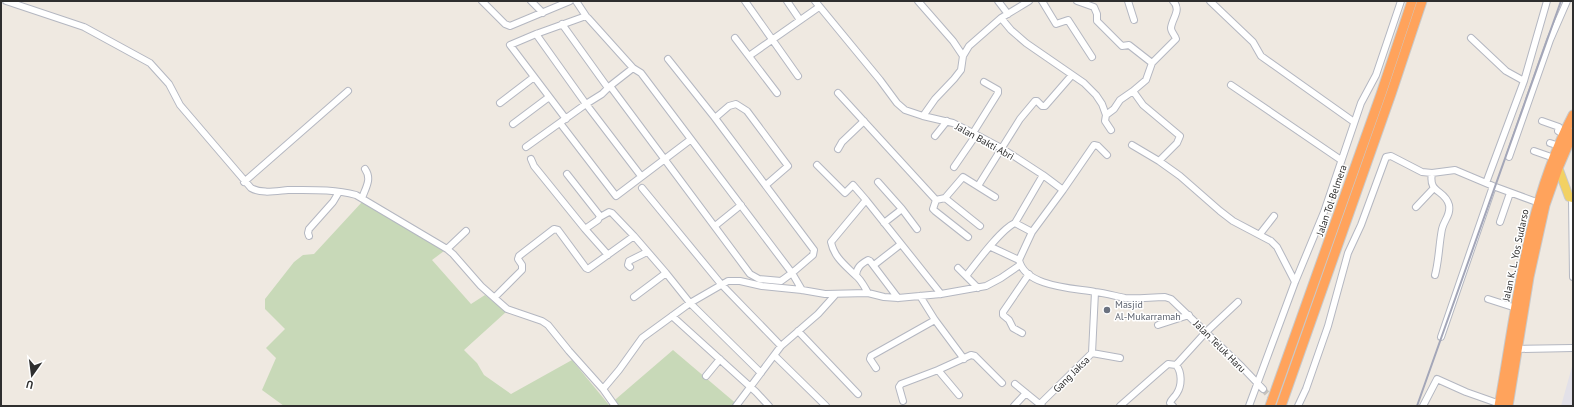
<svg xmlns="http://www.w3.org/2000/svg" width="1574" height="407" font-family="'PT Sans',sans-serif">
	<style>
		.industrial { fill: #e3e1e8 }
		.cemetery { fill: #c8d9b8 }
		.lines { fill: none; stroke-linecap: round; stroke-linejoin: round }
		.minor-tunnel { stroke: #c8c4bd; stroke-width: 6; stroke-dasharray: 6 3; stroke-linecap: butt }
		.minor-casing { stroke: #b4b7c1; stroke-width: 8 }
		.major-casing { stroke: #c9c9c9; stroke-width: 10 }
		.highway-casing { stroke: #c9c9c9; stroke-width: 11 }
		.minor { stroke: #fff; stroke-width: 6 }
		.major { stroke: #f2d163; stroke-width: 8 }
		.highway { stroke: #ffa35c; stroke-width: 9 }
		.rail { stroke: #a3a6b8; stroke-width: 2 }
		.worship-dot { fill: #6b7280; stroke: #fff; stroke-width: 1.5 }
		.labels { text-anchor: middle; stroke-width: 3; stroke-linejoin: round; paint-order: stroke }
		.street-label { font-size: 10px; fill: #2e2e2e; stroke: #fff }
		.worship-label { font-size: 10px; fill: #5b616d; stroke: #fff; text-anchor: start }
	</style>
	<rect width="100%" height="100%" fill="#efe9e1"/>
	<path class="industrial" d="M1573,363v43h-12z"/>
	<path class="cemetery" d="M362,202l82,49 -12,9 39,44 14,-9 21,17 -42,38 13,13 7,12 27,19 61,-34 37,45 64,-55 66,56h-455l-22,-16 14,-32 -10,-10 19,-19 -20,-20v-10l29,-37 9,-7 11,-1z"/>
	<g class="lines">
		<path class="minor-tunnel" d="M1263,389l15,17"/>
		<g class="minor-casing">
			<path id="minor" d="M6,1l78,26 66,36 19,21 11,21 71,83c10,6 25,3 37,2 23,0 46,-1 68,5l91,54 6,5 28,32 26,23 35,12 6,4 21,26 34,38
				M482,1l23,23 5,2 60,-25
				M531,1l12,12
				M745,1l53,75
				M787,1l13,19
				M815,1l65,79 17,23 8,7 18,6 30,7 20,10 30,16 40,26 20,15 -31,42 -13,28c6,27 54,28 76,32 10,1 20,4 30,6 13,1 27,-1 40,-1l6,2 71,68 21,22
				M918,1l35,40 10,15
				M998,1l10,13
				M1042,1l14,23 12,-4 24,37
				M1077,1l17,6 3,7v7l25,25 7,-1 23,18
				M1128,1l6,19
				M1210,1l43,41 8,14 93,66
				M588,18l45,50
				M1001,18l10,12 15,13 58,40 12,12 6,9 4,11 -1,6 6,9
				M562,24l46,64
				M536,34l50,70 55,72
				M735,38l42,55
				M1471,38l35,33 18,10
				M749,56l70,-49
				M1231,85l110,75
				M610,86l140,188 9,5 22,2 11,-8 21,-18 1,-5 -99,-132 -47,-59
				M838,93l98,107 9,-2 18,-21 32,20
				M500,103l34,-26
				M1106,115l8,-6 6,-9 13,-9
				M923,116l12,-17 19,-20 7,-9 2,-14 6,-10 32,-28 28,-17
				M715,118l14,-12 7,-2 11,7 41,55 -22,19
				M566,119l-56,-74 26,-11 50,-18 -10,-15
				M1542,121l17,6 -1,4 5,3
				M560,123l56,73 74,-56
				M513,124l36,-27
				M973,133l25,-40v-3l-14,-8
				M935,136l12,-15
				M1550,143l9,3
				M1132,145l27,16 21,15 40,35 13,10 38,20 6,6 18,35
				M526,147l60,-43 16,-10 8,-8 23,-18 8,5 151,200 10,17
				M838,149l4,-7 22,-21
				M1534,151l20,7
				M1509,157l41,-117 17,-39
				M531,159l3,7 51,63 23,26
				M1159,161l18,-18 3,-7 -37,-31 -10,-14 13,-11 6,-17 24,-24c-1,-4 -5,-7 -5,-11 1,-10 11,-18 2,-27
				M817,165l28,28 8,-8 13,15 -35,42c3,15 14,23 24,33 6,4 10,13 13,18
				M954,167l22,-32
				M1432,173c-4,21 13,16 17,32 2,10 -5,15 -7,24 -3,15 -3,31 -7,46
				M567,174l33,42 -2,4 -13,9
				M244,182l104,-91
				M878,182l24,27 15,20
				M1486,183l38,-102 23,-80
				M978,186l42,-67 15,-18h2l5,5h3l27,-31
				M642,188l79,96 60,62
				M1063,190l31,-45 4,1 9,9
				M362,198c4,-11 10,-19 3,-29
				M945,198l35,28
				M1572,198l1,79
				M866,200l75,94
				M936,200l-3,9 2,2 33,26
				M1416,207l17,-18
				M600,217l9,-5 3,1 22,23
				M1500,222l10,-29
				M884,223l18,-14
				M1015,223l17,9
				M715,226l26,-21
				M1260,234l14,-18
				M309,236l-1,-3 1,-4 24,-27 6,-10
				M991,247l28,13
				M447,249l19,-18
				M874,265l27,-21
				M630,267l-2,-2 1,-4 18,-9
				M958,268l20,20
				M856,275c1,-8 5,-11 12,-15l2,1 28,37
				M966,276c11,-14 35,-47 49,-53l28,-48
				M920,296l15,24 29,39
				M495,297l27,-27v-5l-4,-6 1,-3 35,-27 4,1 28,38 2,1 46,-33 32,37 24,30 71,70
				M634,297l32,-24
				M1488,299l28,9
				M672,316l84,76 13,14
				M1158,325l31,-10
				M798,331l60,63
				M1022,333l-9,-5 -4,-8 -6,-5v-3l26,-38
				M1441,337l52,-151
				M1517,349l56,-1
				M1092,353l28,5
				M775,356l51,50
				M876,368l-6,-9 1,-3 64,-36
				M938,370l21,25
				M706,376l14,-17
				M1015,384l27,22
				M903,401l-4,-14 2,-3 37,-14 33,-15 4,1 27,27
				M1040,404l52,-51 3,-61
				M615,406l-12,-17 16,-19 23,-32 48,-35 38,-22h12l22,5 40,4 23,4 43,-1 16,4 14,1 43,-4 45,-8 15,-8 19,-13
				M736,406l45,-60 37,-32 18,-20
				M1014,406l12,-13
				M1120,406l41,-36 7,-6 8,1 30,-33 32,-30
				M1173,406l-3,-3c1,-4 5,-6 7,-10 5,-8 5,-21 -1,-28
				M1249,406l46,-124 29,-70 37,-109 15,-28 25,-74
				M1298,406l8,-17 22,-63 20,-73 13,-28 25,-68 5,-1 31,16 10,1 23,-3 38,16 49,18
				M1423,406l14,-27 29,13 34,12"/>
		</g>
		<g class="major-casing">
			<path id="major" d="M1555,166l3,2 1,2 10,27 4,1"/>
		</g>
		<g class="highway-casing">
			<path id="highway" d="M1270,406l111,-312 31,-93
				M1281,406l110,-312 31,-93
				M1499,406c18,-99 27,-201 74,-291
				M1508,406l21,-129 16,-72 13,-37 15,-35"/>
		</g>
		<use href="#minor" class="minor"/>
		<use href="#major" class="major"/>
		<use href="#highway" class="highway"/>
		<path class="rail" d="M1417,406l144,-405"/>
	</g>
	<circle class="worship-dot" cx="1107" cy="310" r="4"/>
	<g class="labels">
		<g class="street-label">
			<text transform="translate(985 141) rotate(29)" y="4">Jalan Bakti Abri</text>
			<text transform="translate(1331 200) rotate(-71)" y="4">Jalan Tol Belmera</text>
			<text transform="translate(1515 255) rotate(-78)" y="4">Jalan K. L. Yos Sudarso</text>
			<text transform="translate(1220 346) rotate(45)" y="4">Jalan Teluk Haru</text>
			<text transform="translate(1071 374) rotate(-45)" y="4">Gang Jaksa</text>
		</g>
		<g class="worship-label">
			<text x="1115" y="308">Masjid<tspan x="1115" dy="12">Al-Mukarramah</tspan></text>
		</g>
	</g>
	<rect width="1574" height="407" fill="none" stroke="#2e2e2e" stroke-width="4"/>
	<g transform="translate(32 375) rotate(194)" stroke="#ffffff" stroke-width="3" paint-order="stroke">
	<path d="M0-3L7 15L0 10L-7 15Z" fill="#2e2e2e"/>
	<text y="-6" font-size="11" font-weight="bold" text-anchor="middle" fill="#2e2e2e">U</text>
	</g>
</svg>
